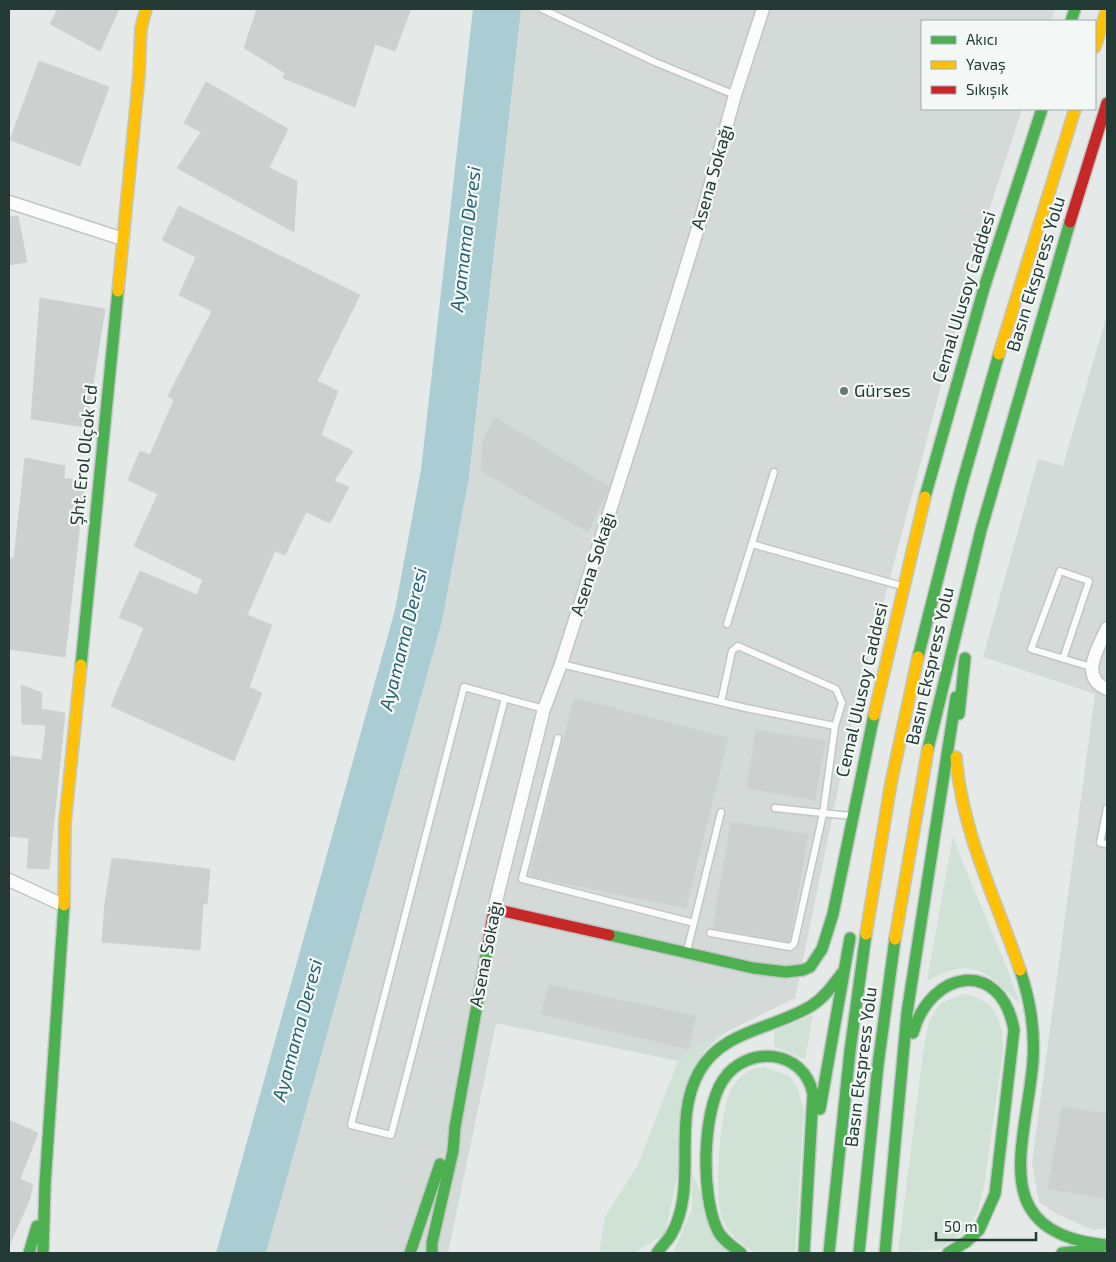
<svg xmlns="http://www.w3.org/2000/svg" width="1116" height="1262" font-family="'Exo 2',sans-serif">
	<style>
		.built { fill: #d3dad7 }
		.green { fill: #d0e1d5 }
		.water { fill: #aaccd3 }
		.building { fill: #ccd0cf; stroke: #ced2d0 }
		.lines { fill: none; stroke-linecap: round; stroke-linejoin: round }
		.lane-casing { stroke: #c2c6c4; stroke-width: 9 }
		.street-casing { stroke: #c2c6c4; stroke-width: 15 }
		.fast-casing { stroke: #c0c7c4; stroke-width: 14 }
		.slow-casing { stroke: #c0c7c4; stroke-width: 14 }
		.jam-casing { stroke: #c0c7c4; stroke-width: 14 }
		.lane { stroke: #fbfcfb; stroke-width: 6 }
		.street { stroke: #fbfcfb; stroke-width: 12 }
		.fast { stroke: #4caf50; stroke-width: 11 }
		.slow { stroke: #ffc107; stroke-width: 11 }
		.jam { stroke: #c62828; stroke-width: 11 }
		.poi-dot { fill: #687873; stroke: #f3f8f6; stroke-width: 2 }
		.labels { text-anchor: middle; stroke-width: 4.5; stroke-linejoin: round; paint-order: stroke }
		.street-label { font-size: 18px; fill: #243b35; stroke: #f3f8f6 }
		.poi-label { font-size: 18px; fill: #243b35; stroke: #f3f8f6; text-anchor: start }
		.water-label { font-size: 19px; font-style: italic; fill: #246271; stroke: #f3f8f6 }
	</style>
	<rect width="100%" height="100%" fill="#e5e9e7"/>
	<path class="built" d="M521,9h534l-4,12h-129v88h100l-41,126 -128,482 -58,281 -97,48 -20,15 -182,-38 -48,230h-182l176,-632 27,-144z
		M1107,314v914l-14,2 -36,-16 -18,-12 -7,-39 63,-469 -112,-37 55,-198 25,7z"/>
	<path class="green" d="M953,836c20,57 48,111 67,168 -34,-32 -45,-49 -93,-23z
		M963,994c33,5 40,27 40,57l-19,135 -7,28 -14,18 -23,17 -42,4 26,-207 5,-24 12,-19z
		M813,1015l-8,44 -31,-13v-15z
		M724,1033l-19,17 -40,183 -30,20h-36l6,-36 33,-52 40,-104 20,-15z
		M764,1067l25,9 8,11 7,23 -9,143c-11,0 -28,3 -38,0 -13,-5 -30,-21 -35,-35 -8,-22 -2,-99 6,-121 6,-16 19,-29 36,-30z
		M692,1174l38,79h-57l19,-44z"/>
	<path class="water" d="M473,9h48l-52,468 -27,144 -176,632h-50l179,-643 26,-140z"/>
	<path class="building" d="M58,9h61l-19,42 -50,-27z
		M257,9h154l-16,42 -20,-7 -20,63 -72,-29 2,-5 -41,-25z
		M39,61l70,26 -29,79 -70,-26z
		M206,82l82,47 -19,39 28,13 -3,51 -117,-64 24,-36 -17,-9z
		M179,206l181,89 -43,86 21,10 -17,44 32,16 -19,30 15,6 -19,36 -24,-11 -21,43 -10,-4 -28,64 25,10 -23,62 13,6 -28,68 -123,-55 33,-78 -25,-11 21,-46 57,24 6,-15 -69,-34 24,-52 -30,-14 12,-29 10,4 24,-55 -6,-4 44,-85 -33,-16 17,-38 -34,-17z
		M18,216l9,46 -18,3v-48z
		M40,298l65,11 -19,118 -55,-8z
		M495,417l114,70 -21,45 -107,-61 2,-30z
		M25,458l40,8 -1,13h21l-20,178 -56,-8v-91h5z
		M21,685l21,8 -1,16 24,4 -16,156 -22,-1 2,-30 -20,-2 1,-80 32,4 4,-35 -24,-1z
		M574,698l154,40 -42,170 -157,-32z
		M756,730l69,11 -10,59 -68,-12z
		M731,822l77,12 -19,108 -76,-14z
		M112,858l98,11 -3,35h-4l-3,46 -98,-8 3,-39z
		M549,985l147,31 -8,33 -147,-35z
		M1062,1107l45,7v84l-59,-9z
		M9,1120l29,13 -18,46 13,6 -4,16 -20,45z"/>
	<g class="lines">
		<g class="lane-casing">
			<path id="lane" d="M542,9l113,53 80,33
				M752,544l150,42
				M727,624l47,-152
				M1063,659l26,-78 -29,-10 -29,78 60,18
				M561,664l185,44 89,18
				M505,698l-114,437 -40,-10 113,-438 80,22
				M558,738l-36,141 172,44
				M775,808l76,8
				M1107,808l-7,35 7,1
				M710,933l80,14 4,-3 29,-130 12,-88 7,-23 -6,-14 -98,-43 -6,5 -11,51
				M687,951l34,-139"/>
		</g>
		<g class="street-casing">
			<path id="street" d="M9,202l114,37
				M1107,628c-8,19 -29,49 0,61
				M9,880l54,25
				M494,909l50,-200 17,-45 81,-254 60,-195 33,-120 28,-86"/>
		</g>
		<g class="fast-casing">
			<path id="fast" d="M1071,21l4,-12
				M925,497l59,-209 58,-179
				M918,657l43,-170 38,-133
				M81,665l37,-374
				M959,714l6,-56
				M928,749l53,-219 89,-308
				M609,935l144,33 33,4 17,-2 7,-3 12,-18 11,-35 41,-199
				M1020,970c10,29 15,59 13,90 -6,83 -50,173 74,185
				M913,1033c17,-63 88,-76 101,-3l-19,164 -16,36 -13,12 -18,11
				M820,1109l30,-171
				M29,1253l8,-27
				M43,1253l2,-69 19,-279
				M410,1253l30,-89
				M432,1253v-10l21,-92 2,-24 33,-183
				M657,1253c4,-6 10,-12 14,-18 28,-49 0,-113 28,-163 23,-42 75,-43 112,-66 13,-8 22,-21 31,-33
				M741,1253c-9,-7 -20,-14 -24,-24 -16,-34 -15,-117 6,-149 24,-36 81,-31 90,14l-9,159
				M829,1253l21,-202 16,-117
				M859,1253l19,-188 17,-126
				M885,1253l22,-240 49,-316
				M1062,1253l38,-4"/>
		</g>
		<g class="slow-casing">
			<path id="slow" d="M1095,47l12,-38
				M118,291l21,-216 2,-47 5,-19
				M999,354l76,-245
				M874,715l51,-218
				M956,757c6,76 40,142 64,213
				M64,905l1,-82 16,-158
				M866,934l25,-151 27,-126
				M895,939l33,-190"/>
		</g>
		<g class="jam-casing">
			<path id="jam" d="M1070,222l37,-119
				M488,944l6,-35 115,26"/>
		</g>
		<use href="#lane" class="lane"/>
		<use href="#street" class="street"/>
		<use href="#fast" class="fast"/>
		<use href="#slow" class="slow"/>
		<use href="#jam" class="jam"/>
	</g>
	<circle class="poi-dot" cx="844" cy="391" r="5"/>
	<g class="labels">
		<g class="street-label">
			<text transform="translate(712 177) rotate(-74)" y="6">Asena Sokağı</text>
			<text transform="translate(1036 274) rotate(-73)" y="6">Basın Ekspress Yolu</text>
			<text transform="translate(964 297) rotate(-73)" y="6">Cemal Ulusoy Caddesi</text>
			<text transform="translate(84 455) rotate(-84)" y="6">Şht. Erol Olçok Cd</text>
			<text transform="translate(593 564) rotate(-72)" y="6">Asena Sokağı</text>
			<text transform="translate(930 666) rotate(-77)" y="6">Basın Ekspress Yolu</text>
			<text transform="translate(862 690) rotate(-77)" y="6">Cemal Ulusoy Caddesi</text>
			<text transform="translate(486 954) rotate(-79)" y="6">Asena Sokağı</text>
			<text transform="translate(861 1067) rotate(-83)" y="6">Basın Ekspress Yolu</text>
		</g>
		<g class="poi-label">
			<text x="854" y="397">Gürses</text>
		</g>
		<g class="water-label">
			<text transform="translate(465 239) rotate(-83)" y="7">Ayamama Deresi</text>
			<text transform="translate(403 639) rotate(-76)" y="7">Ayamama Deresi</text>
			<text transform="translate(297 1030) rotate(-75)" y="7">Ayamama Deresi</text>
		</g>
	</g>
	<rect width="1116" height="1262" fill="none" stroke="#243b35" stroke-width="20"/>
	<rect x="921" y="20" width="175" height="90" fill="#f3f8f6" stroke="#a0aca9"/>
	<rect x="931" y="36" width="25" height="8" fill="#4caf50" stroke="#a0aca9"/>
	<text x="966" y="45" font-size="15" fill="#243b35">Akıcı</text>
	<rect x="931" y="61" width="25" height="8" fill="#ffc107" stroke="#a0aca9"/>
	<text x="966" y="70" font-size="15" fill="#243b35">Yavaş</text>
	<rect x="931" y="86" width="25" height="8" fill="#c62828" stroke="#a0aca9"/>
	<text x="966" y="95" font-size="15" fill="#243b35">Sıkışık</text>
	<path d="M936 1232v8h100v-8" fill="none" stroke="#243b35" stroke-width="2.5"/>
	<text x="944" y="1232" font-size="15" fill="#243b35" stroke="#f3f8f6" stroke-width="4" paint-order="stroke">50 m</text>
</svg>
